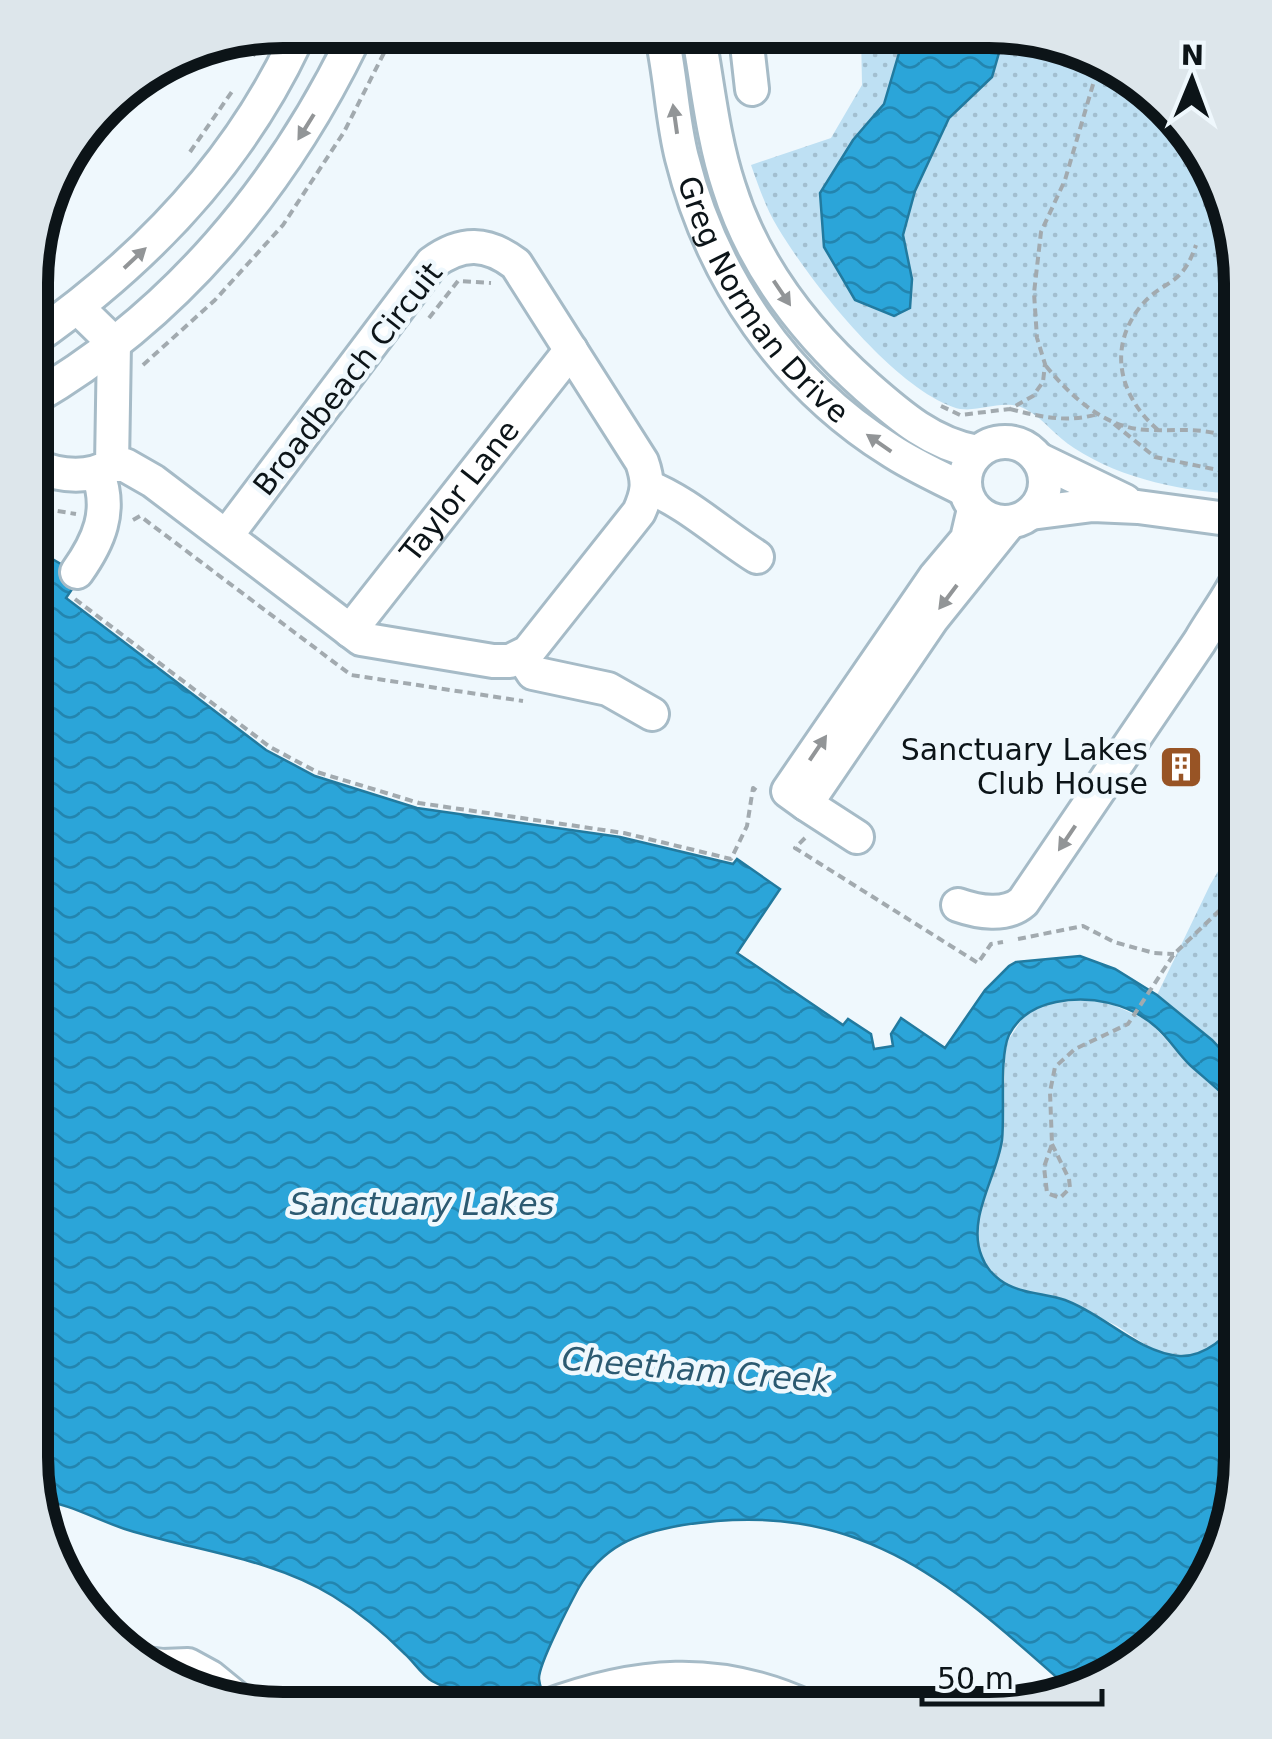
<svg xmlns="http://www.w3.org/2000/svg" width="1272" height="1739" font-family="'DejaVu Sans',sans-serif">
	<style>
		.grass { fill: url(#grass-dots) }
		.water { fill: url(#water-waves); stroke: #227a9f; stroke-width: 2.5 }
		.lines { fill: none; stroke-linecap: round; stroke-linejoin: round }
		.minor-casing { stroke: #a6bbc7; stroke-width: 38 }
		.path { stroke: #a2aaaf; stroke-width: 4; stroke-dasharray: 8 5; stroke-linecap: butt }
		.minor { stroke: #fff; stroke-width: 32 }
		.oneway { fill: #929597 }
		.labels { text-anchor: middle; stroke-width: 9; stroke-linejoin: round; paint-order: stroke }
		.street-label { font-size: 30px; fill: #0c1418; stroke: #eff8fd }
		.poi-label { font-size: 30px; fill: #0c1418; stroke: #eff8fd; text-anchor: end }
		.water-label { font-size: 32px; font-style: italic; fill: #2c5a71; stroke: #eff8fd }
		.rim { fill: none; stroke: #0c1418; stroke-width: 12 }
	</style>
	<defs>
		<pattern id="grass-dots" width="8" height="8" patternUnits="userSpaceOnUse" patternTransform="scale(2.5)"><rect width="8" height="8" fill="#bee0f3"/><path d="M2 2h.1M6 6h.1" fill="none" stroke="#a2bfd0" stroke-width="1.8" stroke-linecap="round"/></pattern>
		<pattern id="water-waves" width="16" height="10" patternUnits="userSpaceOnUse" patternTransform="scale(2.5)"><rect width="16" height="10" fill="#2ba5d9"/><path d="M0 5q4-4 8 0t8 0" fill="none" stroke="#2385af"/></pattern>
	</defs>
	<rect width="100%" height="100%" fill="#eff8fd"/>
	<path class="grass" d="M1005,32h18l120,50 73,89 26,111v212c-57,-2 -119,-14 -168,-46 -18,-11 -29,-28 -47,-38 -25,-14 -50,6 -74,-3 -61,-22 -142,-124 -175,-179 -12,-19 -19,-41 -27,-63l80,-27 31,-53 -1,-51h37l1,19 -15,51 -31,36 -33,53 92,86 -10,-44 13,-44 34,-73 43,-42z
		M1242,830v242l-30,-32 -55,-45 53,-110z
		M1075,999l32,3 42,19 39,43 54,48 -1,205 -18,22 -18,11 -13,5 -24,-1 -16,-5 -35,-23 -52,-26 -52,-12 -14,-8 -17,-22 -4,-15 1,-30 26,-133v-35l21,-32 11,-7z"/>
	<path class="water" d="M1005,32l-13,45 -43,41 -34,73 -12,44 9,44 -2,29 -16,8 -39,-16 -31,-53 -4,-54 33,-53 31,-36 15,-51 -1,-19z
		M32,547l49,29 -15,22 200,152 49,26 102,32 203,29 113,27 4,-5 43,30 -43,64 106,72 5,-6 23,15 3,15 19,-3 -2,-12 10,-16 44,30 40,-58 24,-24 7,-4 64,-6 35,13 42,26 55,45 30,32v40c-16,-16 -34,-31 -51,-46 -13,-12 -22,-28 -35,-39 -27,-24 -66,-32 -100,-25 -20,4 -37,13 -47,33 -10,21 -4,78 -7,105 -5,37 -36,79 -20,117 3,9 11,18 18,23 19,14 44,13 65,20 39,14 73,53 115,56 25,1 48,-20 61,-39v156l-42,124 -98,86 -30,7c-121,-108 -212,-193 -388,-165 -47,8 -81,21 -105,64 -8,15 -40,76 -39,90 1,10 6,20 10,29h-50c-15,-29 -43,-12 -67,-27 -11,-7 -18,-19 -27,-27 -22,-22 -46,-42 -72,-58 -62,-38 -137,-45 -205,-66 -29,-9 -58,-26 -88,-30l-10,-43z"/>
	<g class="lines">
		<g class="minor-casing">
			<g id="minor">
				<path d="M746,36l6,53"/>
				<path id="s1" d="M662,37c9,40 10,82 20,121 30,120 103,226 208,292 24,16 50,27 75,40"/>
				<path d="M699,37c9,50 14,102 30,150 25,80 76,145 138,200 33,29 65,57 110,65"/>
				<path d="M32,340c110,-77 205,-175 263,-298"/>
				<path d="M32,399c143,-83 248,-210 320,-357"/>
				<circle cx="1005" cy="482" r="40"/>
				<path d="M1038,459l87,42"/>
				<path d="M32,465c27,11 55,15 80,0l2,-122 -36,-35"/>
				<path d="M112,465h13l28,16 208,158 132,22h17l18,-9 111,-140c9,-20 10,-30 3,-50l-126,-198c-29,-22 -54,-23 -84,-1l-205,272"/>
				<path d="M648,487c37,14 74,48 109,70"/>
				<path d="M974,509l-7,30 -32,38 -147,214 18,13 126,-185 78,-97"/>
				<path d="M1031,513l62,-8 45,2 104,14"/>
				<path d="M77,572c22,-31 35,-61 21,-98"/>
				<path id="s2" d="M350,631l221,-281"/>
				<path d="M522,656l11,17 75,16 44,25"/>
				<path d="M806,804l51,33"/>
				<path d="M958,905c20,7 48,12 65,-3l177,-261c13,-23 33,-48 42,-71"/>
				<path d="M139,1663l24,3 25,-1 22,12 33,27"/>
				<path d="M542,1708c93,-35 175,-43 267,0"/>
			</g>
		</g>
		<path class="path" d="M253,56l7,-13
			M190,152l43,-62
			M429,318l29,-37 33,2
			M143,365l72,-65 68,-75 61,-93 46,-91
			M1046,366c25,31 61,64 104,64 39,1 53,-4 92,12
			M941,406l19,9 50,-6 23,-13 10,-14 2,-18 -8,-26 -3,-45 7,-61 24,-52 34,-116
			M1010,409c31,8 57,14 88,5
			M1114,424l41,33 87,18
			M1158,430c-38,-33 -51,-81 -18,-123 24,-29 41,-18 56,-62
			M32,507l44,7
			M133,520l7,-4 211,159 172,26
			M75,599l195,148 47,25 102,31 205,30 107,26 16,-33 6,-38 7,5
			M805,838l-10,10 183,115 13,-19 12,-2
			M1018,939l65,-13 31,16 40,11 20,1
			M1052,1144l17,35 1,9 -10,10 -13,-5 -3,-26 8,-23 -2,-52 5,-25 20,-18 53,-25 46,-70 68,-65"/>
		<use href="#minor" class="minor"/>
	</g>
	<defs><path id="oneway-solid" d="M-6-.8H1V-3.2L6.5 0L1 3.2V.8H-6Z" transform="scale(2.5)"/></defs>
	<g class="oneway">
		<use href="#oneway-solid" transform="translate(675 119) rotate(-98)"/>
		<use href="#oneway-solid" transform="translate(306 127) rotate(122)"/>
		<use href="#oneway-solid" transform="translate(135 258) rotate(-43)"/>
		<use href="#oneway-solid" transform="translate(782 293) rotate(56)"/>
		<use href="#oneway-solid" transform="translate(879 443) rotate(-145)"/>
		<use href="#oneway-solid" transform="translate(948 597) rotate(127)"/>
		<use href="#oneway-solid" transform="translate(818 748) rotate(-56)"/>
		<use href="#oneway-solid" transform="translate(1067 838) rotate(124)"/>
	</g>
	<defs>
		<g id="building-square" transform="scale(2.25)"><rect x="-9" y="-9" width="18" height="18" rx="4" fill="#985425" stroke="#eff8fd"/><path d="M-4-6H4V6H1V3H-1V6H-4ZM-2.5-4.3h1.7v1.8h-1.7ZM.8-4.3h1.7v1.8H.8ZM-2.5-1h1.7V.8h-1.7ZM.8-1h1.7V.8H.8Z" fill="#fff"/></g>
	</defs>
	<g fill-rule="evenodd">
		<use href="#building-square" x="1181" y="767"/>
	</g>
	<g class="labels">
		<g class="street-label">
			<text dy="10" stroke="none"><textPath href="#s1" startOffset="288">Greg Norman Drive</textPath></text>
			<text transform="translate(348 379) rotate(-52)" y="10">Broadbeach Circuit</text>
			<text dy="10" stroke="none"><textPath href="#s2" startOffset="178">Taylor Lane</textPath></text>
		</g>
		<g class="poi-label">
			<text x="1148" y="760">Sanctuary Lakes<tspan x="1148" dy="34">Club House</tspan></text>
		</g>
		<g class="water-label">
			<text x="422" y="1215">Sanctuary Lakes</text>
			<text transform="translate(696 1370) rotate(5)" y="11">Cheetham Creek</text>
		</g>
	</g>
	<path d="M0 0H1272V1739H0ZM283 48H989A235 235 0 0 1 1224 283V1457A235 235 0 0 1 989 1692H283A235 235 0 0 1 48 1457V283A235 235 0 0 1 283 48Z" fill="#dde6eb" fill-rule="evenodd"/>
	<path class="rim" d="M283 48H989A235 235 0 0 1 1224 283V1457A235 235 0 0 1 989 1692H283A235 235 0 0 1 48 1457V283A235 235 0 0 1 283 48Z"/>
	<g transform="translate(1192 80) rotate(1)" stroke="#eff8fd" stroke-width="8" paint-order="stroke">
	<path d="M0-8L18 38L0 25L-18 38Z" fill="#0c1418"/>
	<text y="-15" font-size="28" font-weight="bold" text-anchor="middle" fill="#0c1418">N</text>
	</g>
	<path d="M922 1689v15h180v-15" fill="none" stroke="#0c1418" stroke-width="5"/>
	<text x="937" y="1689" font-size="30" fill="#0c1418" stroke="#eff8fd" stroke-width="8" paint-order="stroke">50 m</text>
</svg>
